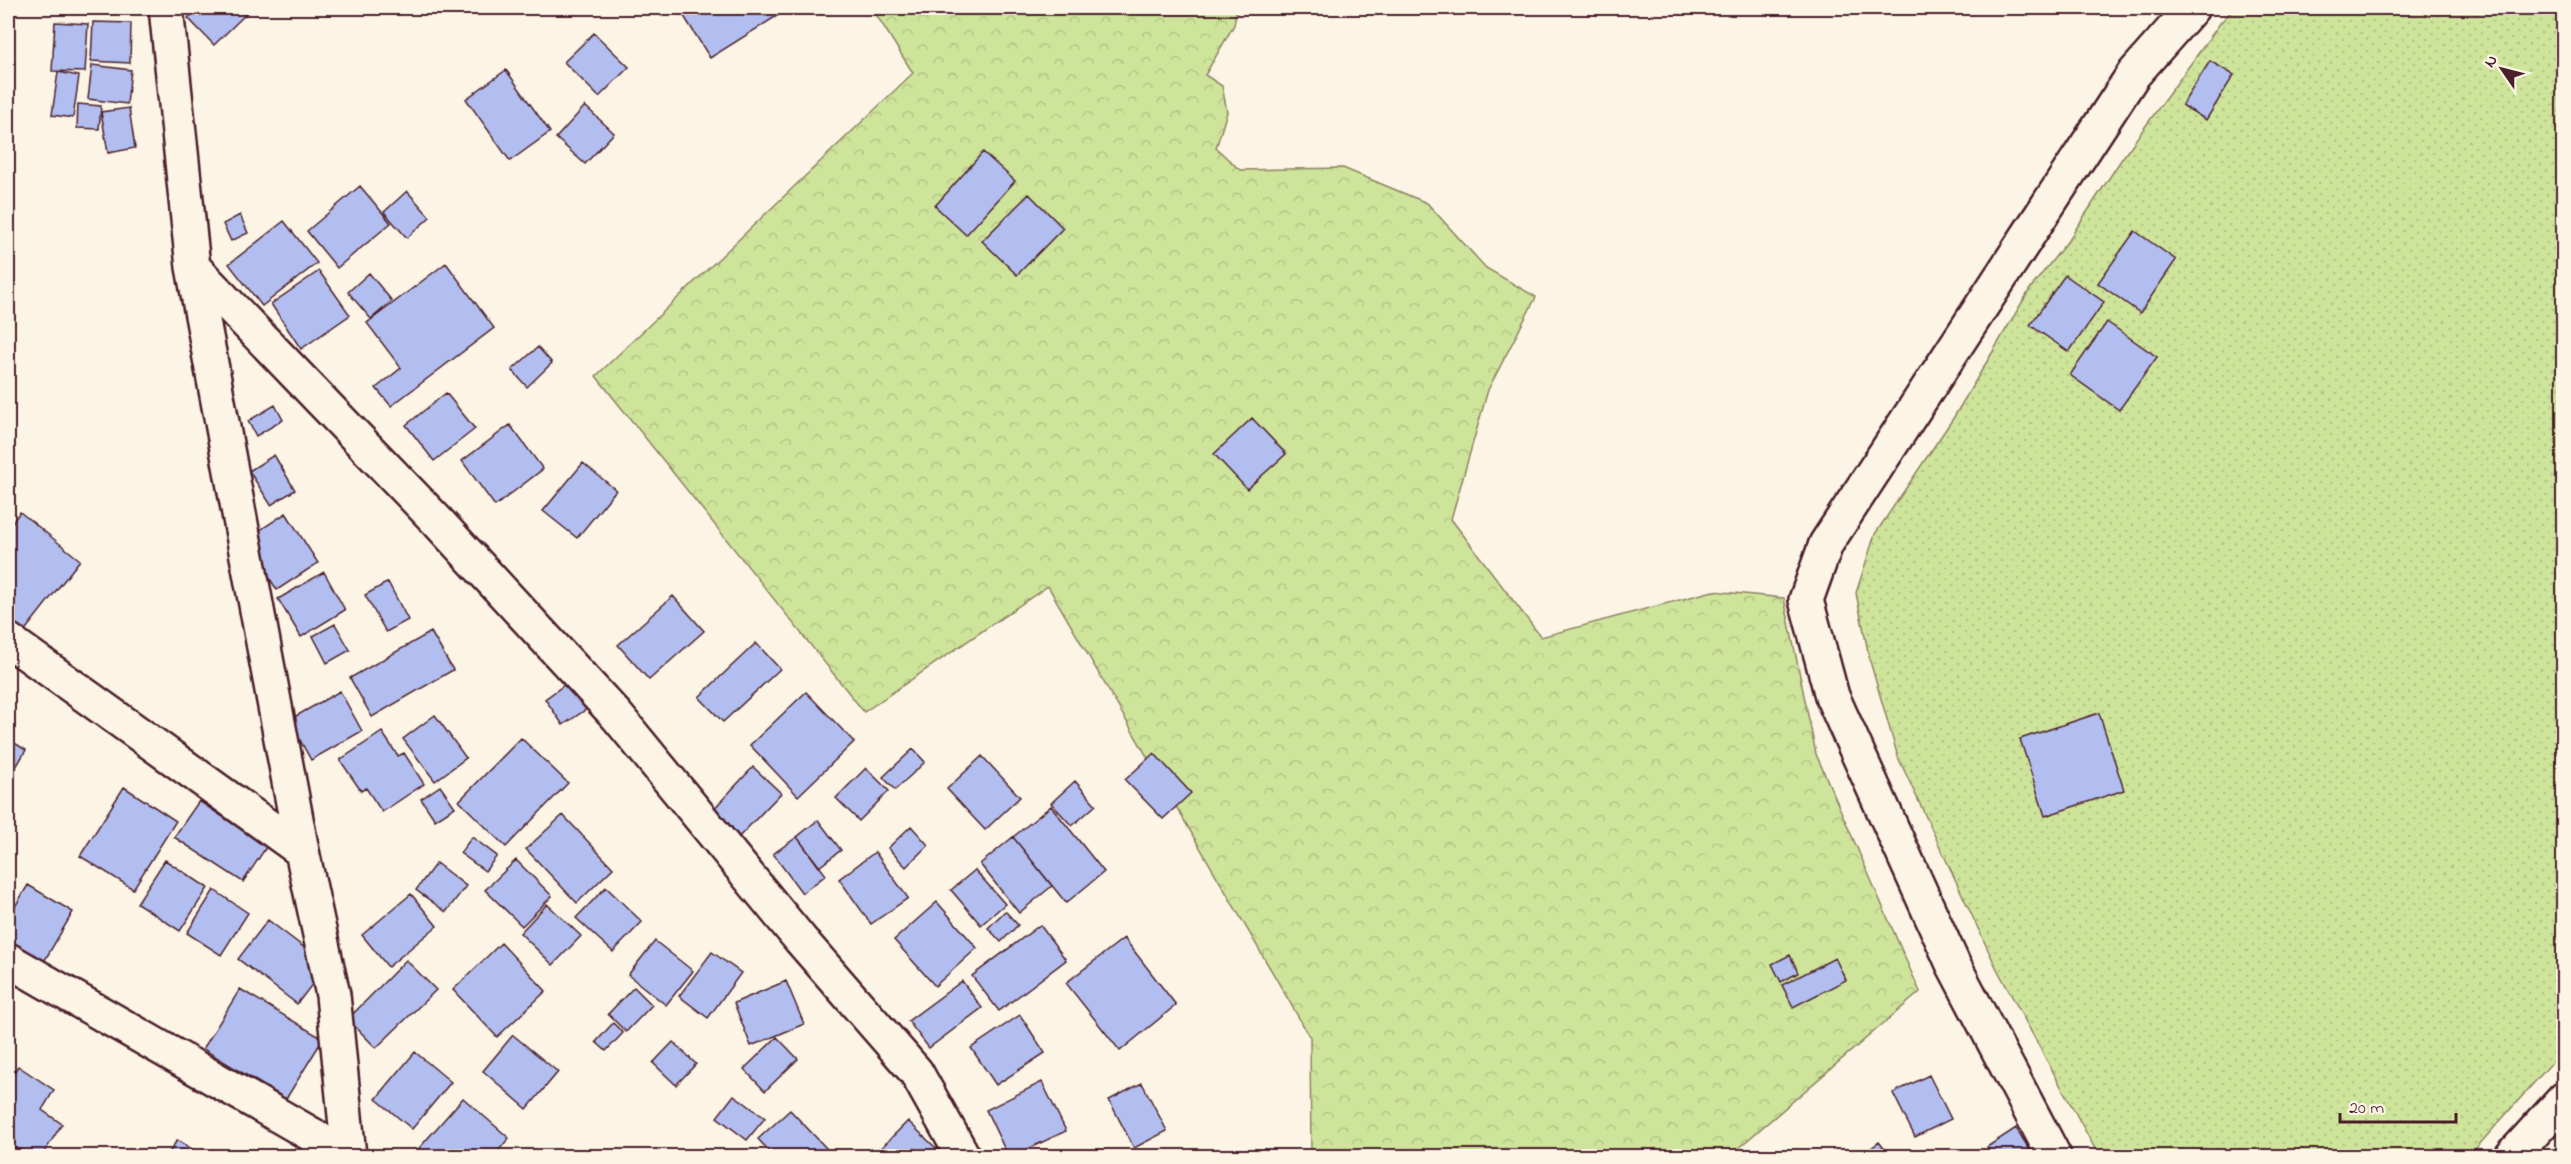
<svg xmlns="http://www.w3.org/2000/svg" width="2571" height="1164" font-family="'Indie Flower',sans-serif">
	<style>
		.grass { fill: url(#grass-dots); stroke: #8c8262; stroke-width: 1.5 }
		.forest { fill: url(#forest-crowns); stroke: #8c8262; stroke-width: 1.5 }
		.building { fill: #b2beef; stroke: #4a1f2b; stroke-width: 1.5 }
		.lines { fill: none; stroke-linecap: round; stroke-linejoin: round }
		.minor-casing { stroke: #4a1f2b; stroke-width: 38 }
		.minor { stroke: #fcf5e5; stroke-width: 33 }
	</style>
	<defs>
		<pattern id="grass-dots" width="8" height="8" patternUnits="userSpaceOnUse" patternTransform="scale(1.5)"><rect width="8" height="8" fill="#cee49a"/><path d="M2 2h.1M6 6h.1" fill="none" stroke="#b2c385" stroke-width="1.8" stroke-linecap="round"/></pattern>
		<pattern id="forest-crowns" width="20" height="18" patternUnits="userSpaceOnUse" patternTransform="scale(1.5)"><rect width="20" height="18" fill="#cee49a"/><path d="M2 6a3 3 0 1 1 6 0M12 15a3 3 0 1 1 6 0" fill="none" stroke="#b2c385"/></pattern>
	</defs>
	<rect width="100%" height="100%" fill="#fcf5e5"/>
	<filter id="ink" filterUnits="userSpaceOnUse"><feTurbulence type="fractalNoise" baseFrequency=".0167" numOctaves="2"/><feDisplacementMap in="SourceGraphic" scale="12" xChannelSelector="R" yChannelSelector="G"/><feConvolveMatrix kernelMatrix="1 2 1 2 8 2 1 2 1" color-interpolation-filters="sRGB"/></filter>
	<g filter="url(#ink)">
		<path class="grass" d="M2235,8h328v1042l-94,106h-370l-102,-187 -99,-212 -28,-96 -14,-68 19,-59 79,-117 76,-128 40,-51 51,-78 100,-138z"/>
		<path class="forest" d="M872,8h365l-3,17 -29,50 17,11 5,26 -11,36 24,22 103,-2 84,35 59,65 50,29 -48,93 -37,129 90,118 172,-46 71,7 32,156 104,238 -191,164h-418l-1,-119 -262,-451 -184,126 -268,-336 317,-303z"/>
		<path class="building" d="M199,8h50l2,1 -37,36 -26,-27z
			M691,8h96l1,1 -78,49 -28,-45z
			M55,22l33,2 -3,48 -33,-1z
			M93,22l38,1 -1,40 -39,-2z
			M594,33l35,34 -30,30 -35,-35z
			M2210,61l24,14 -28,45 -24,-15z
			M92,65l39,5 -4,34 -39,-5z
			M506,70l44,62 -40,29 -44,-62z
			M58,72l21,4 -6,42 -21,-3z
			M78,104l23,2 -2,23 -22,-1z
			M585,106l29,27 -29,31 -29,-26z
			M129,108l6,40 -27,5 -7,-41z
			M983,152l32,29 -49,54 -31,-29z
			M360,186l31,37 -54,45 -30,-37z
			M407,191l23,26 -23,21 -23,-26z
			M1029,194l34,34 -46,47 -35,-34z
			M240,215l8,18 -17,8 -8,-17z
			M284,221l33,42 -55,43 -33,-42z
			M2135,231l41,29 -36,53 -42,-30z
			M446,263l48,65 -103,78 -15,-18 25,-20 -34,-45z
			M319,271l31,44 -49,34 -30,-45z
			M369,273l23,28 -21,18 -23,-27z
			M2065,275l39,27 -35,50 -39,-27z
			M2107,322l50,35 -38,53 -49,-35z
			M538,347l14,16 -25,24 -15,-17z
			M446,393l29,36 -41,32 -28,-36z
			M275,405l8,15 -27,16 -8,-15z
			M1252,418l34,36 -39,35 -33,-35z
			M510,425l33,44 -48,37 -33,-45z
			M274,455l21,35 -24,15 -22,-34z
			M583,463l33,27 -39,48 -34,-27z
			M20,512l60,48 -57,73 -15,-12v-93z
			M286,513l32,50 -41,27 -32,-50z
			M324,572l21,38 -44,27 -23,-38z
			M388,582l20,38 -22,12 -21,-37z
			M673,596l31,35 -55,49 -31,-35z
			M335,624l15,26 -23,13 -14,-27z
			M431,632l22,38 -81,47 -22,-39z
			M756,643l24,26 -57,53 -24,-25z
			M575,677l19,27 -31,21 -18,-26z
			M340,691l22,40 -51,29 -22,-40z
			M806,692l48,50 -56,54 -48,-51z
			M2099,713l25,77 -79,26 -25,-77z
			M435,715l31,43 -31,23 -32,-42z
			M382,732l16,24 6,-3 20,31 -42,28 -16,-24 -5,3 -21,-31z
			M521,738l47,45 -62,64 -47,-46z
			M8,739l18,11 -18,31z
			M913,749l12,13 -30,28 -12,-13z
			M1154,753l37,40 -28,26 -38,-39z
			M982,756l38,41 -35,33 -38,-41z
			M753,767l28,26 -44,46 -27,-26z
			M866,768l23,23 -30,30 -23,-23z
			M1075,781l21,24 -24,21 -21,-23z
			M440,786l15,21 -20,13 -14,-21z
			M124,787l52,34 -43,68 -53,-33z
			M199,801l68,45 -24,36 -69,-45z
			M1051,806l53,66 -38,31 -53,-66z
			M563,815l50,53 -36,35 -51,-54z
			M818,820l23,30 -22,17 -22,-30z
			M911,826l17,19 -22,22 -18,-19z
			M472,837l25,19 -12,15 -25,-18z
			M797,837l29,38 -24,18 -29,-39z
			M1013,837l39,49 -33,27 -39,-49z
			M875,852l33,46 -37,26 -32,-45z
			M165,860l43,28 -28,43 -43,-28z
			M516,860l36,36 -30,30 -37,-36z
			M436,863l30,23 -20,26 -30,-22z
			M975,870l30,34 -24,21 -30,-35z
			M28,885l45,27 -31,53 -34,-21v-26z
			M606,887l36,35 -29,30 -37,-34z
			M214,890l34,23 -27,42 -34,-22z
			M411,894l26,32 -49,41 -26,-32z
			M937,902l40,46 -42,38 -41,-46z
			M547,904l34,32 -28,29 -33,-32z
			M1005,911l13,14 -17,17 -13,-14z
			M268,920l59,45 -30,39 -59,-45z
			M1040,925l26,35 -67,51 -27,-35z
			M1124,938l52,67 -56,46 -54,-68z
			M655,941l38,30 -27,34 -38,-30z
			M501,943l45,48 -49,46 -44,-47z
			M712,952l29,21 -33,45 -29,-22z
			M1790,955l8,18 -17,9 -9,-18z
			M1835,958l11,22 -53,27 -11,-22z
			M406,960l30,30 -60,58 -28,-29z
			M786,981l18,43 -53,22 -17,-43z
			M962,981l20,27 -53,40 -21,-27z
			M634,987l18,18 -26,27 -18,-18z
			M240,989l83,50 -37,60 -83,-50z
			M1020,1015l25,38 -49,32 -25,-37z
			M613,1023l10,10 -17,18 -10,-9z
			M513,1035l45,37 -31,37 -44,-38z
			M777,1037l21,22 -33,32 -21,-22z
			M673,1042l23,22 -20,21 -23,-22z
			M415,1052l36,30 -39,47 -36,-30z
			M18,1066l36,24 -12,20 20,14 -20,32h-13l-21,-13v-61z
			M1929,1075l22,44 -36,18 -22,-44z
			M1042,1082l24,49 -53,25h-5l-22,-46z
			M1142,1083l25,48 -33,17 -25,-48z
			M734,1095l31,23 -18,22 -30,-23z
			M463,1098l46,40 -15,18h-78l-2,-2z
			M790,1110l37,39 -8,7h-45l-16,-17z
			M908,1121l36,35h-71z
			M2016,1128l17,27 -3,1h-37l-6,-9z
			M177,1140l27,16h-37z
			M1879,1142l11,14h-29z"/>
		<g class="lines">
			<g class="minor-casing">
				<path id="minor" d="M166,8l27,259 109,584 31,144 16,161
					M193,267l245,255 179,194 183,223 116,133 47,84
					M8,640l294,211
					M8,960l341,196
					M2054,1156l-101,-192 -121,-268 -26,-96 20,-56 307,-469 59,-67
					M2512,1156l52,-57"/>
			</g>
			<use href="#minor" class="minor"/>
		</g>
	</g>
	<rect width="2571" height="1164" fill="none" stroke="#fcf5e5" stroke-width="30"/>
	<rect x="15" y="15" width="2541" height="1134" fill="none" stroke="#4a1f2b" stroke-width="2" filter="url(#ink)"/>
	<g transform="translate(2502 69) rotate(305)" stroke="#fcf5e5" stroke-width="4.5" paint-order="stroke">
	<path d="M0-4.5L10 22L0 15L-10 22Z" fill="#4a1f2b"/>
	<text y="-9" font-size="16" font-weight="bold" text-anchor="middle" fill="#4a1f2b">N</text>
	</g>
	<path d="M2340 1113v9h116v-9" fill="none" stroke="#4a1f2b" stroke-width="3"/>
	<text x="2349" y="1113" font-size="18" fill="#4a1f2b" stroke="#fcf5e5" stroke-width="4.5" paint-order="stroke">20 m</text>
</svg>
